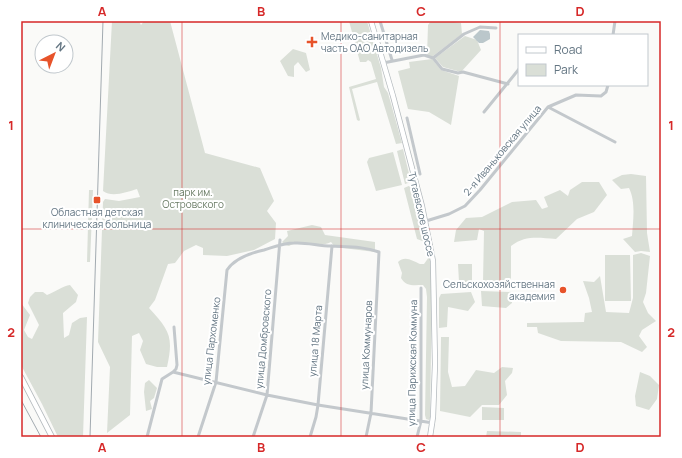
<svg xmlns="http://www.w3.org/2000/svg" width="682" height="458" font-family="Manrope,sans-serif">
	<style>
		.green { fill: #dadfd7 }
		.water { fill: #bbc7cb }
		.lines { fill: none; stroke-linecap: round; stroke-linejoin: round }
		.primary-casing { stroke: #b4babe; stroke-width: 6 }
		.street { stroke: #c3c8cc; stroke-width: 3 }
		.primary { stroke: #fff; stroke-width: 4.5 }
		.tram { stroke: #a2aab0; stroke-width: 1 }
		.grid { fill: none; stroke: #d62828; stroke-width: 1; stroke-opacity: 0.55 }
		.poi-dot { fill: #e7532a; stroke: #fff; stroke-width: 1.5 }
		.labels { text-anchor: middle; stroke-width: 4; stroke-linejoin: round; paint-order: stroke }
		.poi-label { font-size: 10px; fill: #647683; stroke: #fff; text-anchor: start }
		.street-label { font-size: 10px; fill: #647683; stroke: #fff }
		.park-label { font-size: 10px; fill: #687a63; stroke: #fff }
		.neatline { fill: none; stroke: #d62828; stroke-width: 1.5 }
		.grid-label { font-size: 13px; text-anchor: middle; font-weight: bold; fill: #d62828 }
	</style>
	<rect width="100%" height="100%" fill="#fafaf8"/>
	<path class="green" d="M112,21h27l2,4 3,-4h26l35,132 55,15 14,33 -7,10 9,12 -1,16 -21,11 -27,6 -24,-1v-7l-7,-3 -12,6 -9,12 -7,1 -13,36 -6,8c20,22 25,28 18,59h-10l-11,-3 -6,-14 3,-9 -4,-8 -7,3 -2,79 -23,18 3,-66 -12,-25 5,-140 2,-3 14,2 21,-4 -3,-8c-10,3 -25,9 -34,2z
		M349,21h18l14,47 3,19 4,6 14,50 -6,1 -19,-62 -25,7 8,31 -1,1 -2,-1 -8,-33 27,-8 -5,-17 -3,-2 -2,2h-6z
		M431,21h15l15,2 1,11 -29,22h-6l1,-31z
		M465,36l12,4 4,10 -20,22 -18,-5 -8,-9z
		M293,49l13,4 4,17 -4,2 -8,-10 -4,4v11l-6,-1 -8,-15z
		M432,59l9,11 18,6 -8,49 -22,-13 -21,-3 -10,-38 12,-3 -1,-6z
		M403,149l8,33 -6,2 -8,-33z
		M393,152l9,33 -26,6 -9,-29 2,-4z
		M631,174l15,2 1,57 3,19 -9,-1 -6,1 -12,-13 9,-3c1,-15 4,-34 -3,-48l-8,1 -9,-9 10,-5z
		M582,182h17l8,13 -13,17 -17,7 -21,20c-18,-1 -30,-4 -45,7v35l-28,1 1,-51 -5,-2 -2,11 -23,2 2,-12 10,-12 16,-1 30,-15 24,-2 6,9 6,-2 -4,-10 16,-7 8,6 2,-6z
		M411,185l14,57 -8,-3 -13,-51z
		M89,190h4l-3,72h-3z
		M312,225l9,2 4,8 50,7v10l-40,-5 -4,-5c-14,7 -29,-4 -42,4l-4,-1 -3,-3 6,-6 -1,-5z
		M641,253l9,3 -4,37 -3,9 5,11 8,8 -14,9 -3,6 8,11 -5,5 -21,-10 -60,-1 -23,-8 -1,-6h-10v-4l57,-1 1,-9 7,-1 -3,-14 -6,-17 11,1 6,-6 6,36 23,1 4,-15v-43z
		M605,255h25l1,46h-26z
		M429,257l2,5 1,28 -2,128 -1,2 -3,-1 -1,-4 2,-118 -1,-8 -3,-4c-9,0 -17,2 -22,-7l1,-5 -4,-11c7,-7 15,-1 22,2h4z
		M458,264h14v18h-13z
		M70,285l8,10 -2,7 -13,11 1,25 5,-3 3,-12 8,-5 7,-1 -4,120h-25l-16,-33 -21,-39v-62l9,12 -6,15 4,7 4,2 7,-14 -11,-22 2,-6 5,-5h8l4,3c8,-3 16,-9 23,-10z
		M481,291l31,1v11l-6,5 -24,-2z
		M471,292l4,10 -7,9 -20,-4 -1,20 -8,1v-30l2,-4z
		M441,337h8l-1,35 4,15 13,-1 11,-16 18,3 8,-6 11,1 -1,5 -7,8 2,14 -8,10h-17l-12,12 -30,-6z
		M640,372l10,4 9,9 -2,14 -8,11 -13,-4 -1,-10z
		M149,380l8,8 -3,10 -4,3 2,8 -6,2 -2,-19 1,-9z
		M482,407l22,1v12h-22z
		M487,431l34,1v5h-35z"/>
	<path class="water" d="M480,30l9,1 1,3v5l-7,4h-4l-6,-6z"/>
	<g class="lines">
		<g class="primary-casing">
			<path id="primary" d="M371,21l22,75 29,110 11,55 2,103 -2,53 -3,20
				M21,377l31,60"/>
		</g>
		<path class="street" d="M380,21l12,39
			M613,35l2,-14
			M433,58l9,11 16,4 5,-1 45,12
			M383,63l41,-8 9,3 31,-24 16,-7 16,1
			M548,107l67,35
			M484,112l35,-43
			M407,118l13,56
			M426,221l23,-7 16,-8 15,-16 68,-83 28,-12 25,1 5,-4 2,-7
			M173,372l3,-3 1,-4 -3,-38
			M147,437l15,-58 11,-7 94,23 51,10 115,18
			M198,437l18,-55 11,-112c8,-12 23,-17 37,-20 10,-3 19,-7 30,-7 12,-1 25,3 37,3 17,1 31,0 48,6l-8,161 -5,24
			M253,437l14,-42 13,-155
			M310,437l6,-20 2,-12 14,-159
			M417,437l4,-16v-133"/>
		<use href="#primary" class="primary"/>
		<path class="tram" d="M21,400l20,37
			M90,437l13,-416"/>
	</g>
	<path class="grid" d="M182,21v416M341,21v416M500,21v416M21,229h640"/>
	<g class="poi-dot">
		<path d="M310 36h4v4h4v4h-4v4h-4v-4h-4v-4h4z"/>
		<rect x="93" y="196" width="8" height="8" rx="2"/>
		<circle cx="563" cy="290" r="4"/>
	</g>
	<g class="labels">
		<g class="poi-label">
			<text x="321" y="40">Медико-санитарная<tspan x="321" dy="12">часть ОАО Автодизель</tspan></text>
			<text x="97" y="216" text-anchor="middle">Областная детская<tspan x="97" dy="12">клиническая больница</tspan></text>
			<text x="555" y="288" text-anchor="end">Сельскохозяйственная<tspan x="555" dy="12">академия</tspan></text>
		</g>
		<g class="street-label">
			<text transform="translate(502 150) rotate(-50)" y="4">2-я Иваньковская улица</text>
			<text transform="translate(422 214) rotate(77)" y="4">Тутаевское шоссе</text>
			<text transform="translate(263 339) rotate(-85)" y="4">улица Домбровского</text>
			<text transform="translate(211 341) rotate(-83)" y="4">улица Пархоменко</text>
			<text transform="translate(315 341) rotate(-85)" y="4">улица 18 Марта</text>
			<text transform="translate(366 345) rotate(-87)" y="4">улица Коммунаров</text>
			<text transform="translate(412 363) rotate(-89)" y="4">улица Парижская Коммуна</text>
		</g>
		<g class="park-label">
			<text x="193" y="196">парк им.<tspan x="193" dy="12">Островского</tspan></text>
		</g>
	</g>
	<rect width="682" height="458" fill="none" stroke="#ffffff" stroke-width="44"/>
	<rect x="518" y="34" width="130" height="52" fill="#ffffff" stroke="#c1c8cd"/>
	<rect x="526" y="47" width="20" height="6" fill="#ffffff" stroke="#c1c8cd"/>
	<text x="554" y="54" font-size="12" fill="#647683">Road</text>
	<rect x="526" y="64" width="20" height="12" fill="#dadfd7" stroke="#c1c8cd"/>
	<text x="554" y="74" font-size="12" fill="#647683">Park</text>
	<g transform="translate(54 54) rotate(42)"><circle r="19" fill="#ffffff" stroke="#c1c8cd"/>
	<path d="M0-3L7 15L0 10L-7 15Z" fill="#e7532a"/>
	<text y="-6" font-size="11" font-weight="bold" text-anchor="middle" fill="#647683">N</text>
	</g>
	<rect x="22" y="22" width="638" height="414" class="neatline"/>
	<g class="grid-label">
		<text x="102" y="16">A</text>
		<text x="261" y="16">B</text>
		<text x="421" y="16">C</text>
		<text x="580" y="16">D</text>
		<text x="11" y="130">1</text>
		<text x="671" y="130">1</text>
		<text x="11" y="337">2</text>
		<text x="671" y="337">2</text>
		<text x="102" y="452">A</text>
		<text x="261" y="452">B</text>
		<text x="421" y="452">C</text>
		<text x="580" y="452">D</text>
	</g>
</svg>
